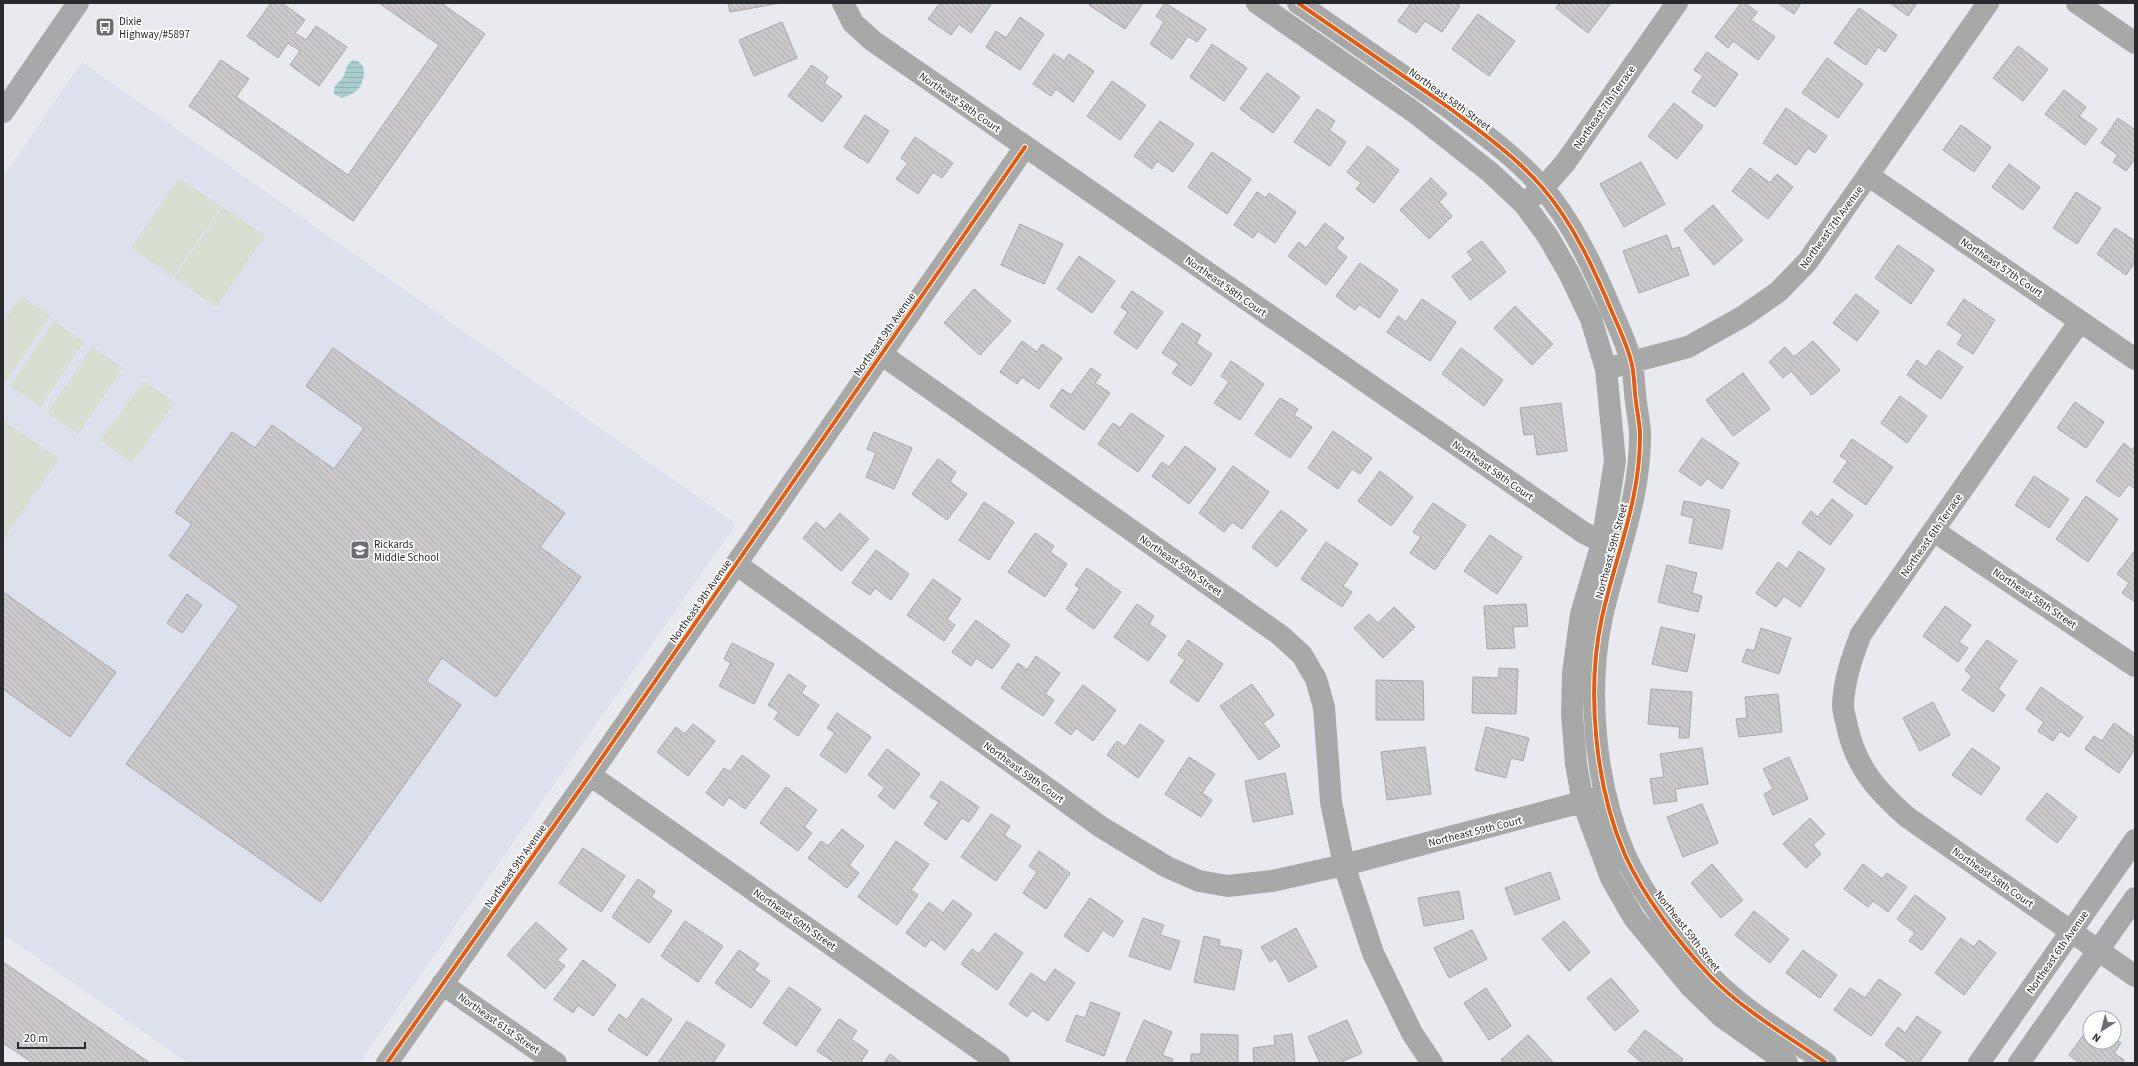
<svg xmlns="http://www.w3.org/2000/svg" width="2138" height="1066" font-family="'Source Sans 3',sans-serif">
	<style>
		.built { fill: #dde0ed }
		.green { fill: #d7ddcf }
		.water { fill: url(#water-rules) }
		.building { fill: url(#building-back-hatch); stroke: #a7a6a8 }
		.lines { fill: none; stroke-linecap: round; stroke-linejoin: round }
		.street { stroke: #a7a9a9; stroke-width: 22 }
		.secondary { stroke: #a6a8a9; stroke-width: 22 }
		.cycleway-casing { stroke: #fff; stroke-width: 6 }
		.cycleway { stroke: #e8590c; stroke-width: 4 }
		.labels { text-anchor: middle; stroke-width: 3.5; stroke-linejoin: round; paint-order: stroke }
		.poi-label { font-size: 11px; fill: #292a2e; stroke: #fff; text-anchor: start }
		.street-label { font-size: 11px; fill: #292a2e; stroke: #fff }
	</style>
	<defs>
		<pattern id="water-rules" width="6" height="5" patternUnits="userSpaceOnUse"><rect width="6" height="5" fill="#a8cdcf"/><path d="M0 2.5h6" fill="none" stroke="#91b0b2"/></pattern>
		<pattern id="building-back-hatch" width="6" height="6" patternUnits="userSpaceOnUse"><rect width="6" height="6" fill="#cbc9cc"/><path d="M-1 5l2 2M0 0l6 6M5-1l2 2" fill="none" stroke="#aeadb0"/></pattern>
	</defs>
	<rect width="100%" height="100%" fill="#e8eaf0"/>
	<path class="built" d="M82,62l654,462 -377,539h-171l-185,-129v-757z"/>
	<path class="green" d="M179,178l42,29 -48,70 -42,-29z
		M223,207l42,29 -48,71 -43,-29z
		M21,296l29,19 -44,66 -3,-2v-57z
		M54,321l30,21 -44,65 -30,-21z
		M92,347l31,21 -45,66 -31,-21z
		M144,381l31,22 -43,60 -32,-23z
		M3,420l56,39 -56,81z"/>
	<path class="water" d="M353,60c14,2 13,17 6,28 -4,5 -11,8 -17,10l-8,-4c-1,-10 4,-10 9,-17 4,-7 2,-12 10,-17z"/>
	<path class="building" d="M271,3h11l23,17 -10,13 11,7 10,-14 31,21 -28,39 -29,-21 10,-14 -12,-8 -10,15 -31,-22z
		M379,3h62l44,31 -132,187 -164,-115 32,-46 28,19 -13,18 112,78 91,-130z
		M728,3h52l-50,9z
		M940,3h52l-21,30 -12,-9 -8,11 -23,-16z
		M1091,3h52l-18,26 -36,-24z
		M1165,3l41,26 -9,13 -9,-6 -16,23 -22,-15 14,-22 -8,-6z
		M1411,3h45l4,3 -18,26 -17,-11 -9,12 -18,-12z
		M1560,3h51l-23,30 -32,-25z
		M1741,3h4l12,9 -6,8 24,17 -17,23 -25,-19 -5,7 -13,-11z
		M1778,3h23l-7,11z
		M1890,3h27l-9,13z
		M1859,8l38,27 -12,17 -7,-5 -12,18 -32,-22z
		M1478,14l37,27 -26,35 -37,-27z
		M1020,17l24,17 -24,36 -34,-23 10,-16 10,7z
		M782,22l15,36 -43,18 -15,-36z
		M1212,44l35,24 -23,33 -34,-24z
		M2018,46l30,23 -25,32 -30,-23z
		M1707,52l31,22 -23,33 -23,-15 11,-16 -9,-6z
		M1054,54l10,7 5,-7 25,17 -21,31 -17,-13 -5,7 -18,-12z
		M1827,58l36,26 -25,34 -36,-25z
		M812,65l16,12 -4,6 18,13 -20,26 -34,-26z
		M1267,73l33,24 -27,36 -33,-24z
		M1112,81l34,24 -26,35 -33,-24z
		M2064,90l22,17 -7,9 18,13 -12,16 -40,-31z
		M1674,103l29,23 -26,33 -29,-23z
		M1786,108l41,28 -12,17 -7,-5 -12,17 -33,-22z
		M1317,109l18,12 -6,9 17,12 -16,24 -36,-24z
		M865,115l24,16 -21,32 -24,-16z
		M2118,118l17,12v29l-9,12 -13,-9 5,-7 -17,-12z
		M1160,121l34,23 -21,28 -16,-11 -5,8 -18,-13z
		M1961,125l30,22 -17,25 -31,-22z
		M915,137l38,26 -11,15 -9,-6 -15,22 -22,-15 12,-16 -7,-5z
		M1368,146l31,24 -25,33 -18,-14 5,-6 -14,-11z
		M1212,152l39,27 -24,35 -39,-27z
		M1641,162l24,42 -41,23 -24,-43z
		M2009,164l31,23 -17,23 -31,-23z
		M1750,168l20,15 7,-9 16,13 -25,32 -36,-28z
		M1431,178l16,16 -8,8 13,14 -23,23 -29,-29z
		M1257,192l9,6 3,-5 27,19 -21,31 -17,-12 -5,7 -19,-13z
		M2076,192l25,16 -24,36 -24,-16z
		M1713,205l30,35 -29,25 -30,-35z
		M1325,223l19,15 -8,10 11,9 -21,28 -38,-29 11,-14 7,6z
		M1020,224l43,20 -19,40 -43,-19z
		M2115,228l20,13v21l-9,13 -29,-21z
		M1667,235l5,14 7,-2 10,28 -50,18 -16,-42z
		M1482,241l24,31 -36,28 -18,-24 21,-16 -6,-8z
		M1898,245l36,25 -23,34 -36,-26z
		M1079,256l36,25 -23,32 -35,-24z
		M1360,263l38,27 -19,28 -20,-14 -4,6 -19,-14z
		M974,289l37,32 -31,34 -36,-32z
		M1132,291l31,21 -26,37 -23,-16 14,-21 -7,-5z
		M1856,294l23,18 -22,29 -24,-18z
		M1422,299l34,23 -26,39 -43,-29 11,-16 8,6z
		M1964,299l31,21 -22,34 -16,-10 6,-9 -16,-11z
		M1515,306l38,38 -21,21 -38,-37z
		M1182,323l19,12 -5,8 16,11 -21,32 -19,-13 7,-9 -17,-11z
		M1022,341l15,11 5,-8 20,14 -23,31 -17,-12 -5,7 -17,-12z
		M1813,341l27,29 -28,25 -21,-24 -8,7 -14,-16 16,-15 9,10z
		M333,348l232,165 -25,34 41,30 -85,120 -54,-39 -16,23 35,24 -140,197 -195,-138 113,-158 -70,-50 23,-32 -17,-12 57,-80 23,16 17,-23 62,44 30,-41 -58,-42z
		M1461,348l42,32 -19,26 -42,-32z
		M1938,350l25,17 -22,32 -34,-24 10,-15 9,7z
		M1231,361l33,23 -24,36 -26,-17 15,-21 -8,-6z
		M1091,368l10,7 -6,8 15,10 -26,37 -34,-24 12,-17 9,6z
		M1743,373l27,36 -37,27 -27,-36z
		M1900,396l27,20 -20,27 -26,-20z
		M1280,398l18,11 -4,6 18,12 -22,31 -35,-24z
		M2075,402l29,20 -18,26 -29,-20z
		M1561,403l6,48 -30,4 -3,-21 -10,1 -4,-27z
		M1131,413l33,23 -26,36 -40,-28 15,-21 7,5z
		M1333,431l39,27 -12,16 -8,-5 -14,20 -30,-21z
		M874,432l38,16 -18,41 -28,-12 10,-24 -9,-4z
		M1702,438l37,25 -17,26 -15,-11 -6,8 -22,-15z
		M1852,439l41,28 -27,38 -33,-23 15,-21 -8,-5z
		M2124,443l8,7 3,-4v43l-6,-5 -10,13 -23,-16z
		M1185,446l31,23 -27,35 -37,-28 10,-14 7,5z
		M938,459l18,13 -6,10 17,12 -20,26 -35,-26z
		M1233,466l36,26 -27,37 -10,-7 -8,10 -25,-19z
		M1380,471l33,26 -22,29 -33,-25z
		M2034,476l35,23 -20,29 -34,-23z
		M2086,496l32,23 -30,43 -32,-23z
		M1832,499l21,16 -23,30 -28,-22 9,-12 7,6z
		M1684,501l46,9 -8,39 -33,-6 5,-25 -13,-3z
		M984,502l30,20 -25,38 -30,-20z
		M1433,503l33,22 -31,45 -25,-17 11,-16 -8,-5z
		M1281,510l26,20 -30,37 -25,-20z
		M840,513l29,26 -28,32 -38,-33 13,-16 9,8z
		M1035,533l19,13 -4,6 17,12 -22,33 -37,-25z
		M1490,535l32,22 -25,37 -33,-23z
		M1326,542l32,22 -15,22 9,6 -10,15 -41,-28z
		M876,550l33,24 -18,26 -16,-12 -5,7 -18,-12z
		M2135,550v52l-13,-9 7,-10 -12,-9z
		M1799,551l26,18 -25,38 -16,-11 -8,11 -20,-14 22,-31 9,7z
		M1667,565l30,8 -5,20 10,3 -4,16 -40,-10z
		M1087,568l34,24 -27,37 -28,-20 14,-21 -5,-3z
		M933,579l28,20 -14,20 8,6 -11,16 -37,-26z
		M3,592l113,80 -46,65 -67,-48z
		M187,594l15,11 -20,28 -15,-10z
		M1137,604l17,12 -5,8 17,12 -18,25 -34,-24z
		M1526,604l2,22 -15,1 2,21 -28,1 -3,-43z
		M1945,606l26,19 -12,17 9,6 -10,14 -35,-26z
		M1394,607l21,20 -32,31 -29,-30 15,-14 9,9z
		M976,620l34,25 -18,24 -16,-11 -5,8 -19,-14z
		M1661,627l34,8 -8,37 -35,-8z
		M1761,628l30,10 -12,36 -37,-12 5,-13 7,2z
		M1188,640l35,24 -25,38 -28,-20 15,-22 -7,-5z
		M1987,640l30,21 -19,28 7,6 -12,17 -31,-22 10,-14 -7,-6z
		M732,643l42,21 -20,40 -35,-18 12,-23 -7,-4z
		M1036,656l24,17 -15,21 9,6 -11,16 -42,-28 17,-25 9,7z
		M1499,668l19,1 -2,45 -44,-1 1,-36 26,1z
		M789,674l17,12 -5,7 18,12 -21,31 -24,-17 5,-7 -11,-7z
		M1376,680l47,1 1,39h-48z
		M1252,684l22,31 -11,8 17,23 -21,14 -39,-54z
		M1083,685l33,25 -23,31 -17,-13 -5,7 -16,-12z
		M2041,687l42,30 -14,20 -9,-6 -7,10 -15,-10 6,-9 -18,-13z
		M1651,689l41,3 -3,46h-10l1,-11 -32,-3z
		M1778,694l4,38 -43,5 -3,-18 11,-1 -2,-21z
		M1933,702l17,33 -30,16 -17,-33z
		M837,713l34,24 -25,36 -26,-18 15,-22 -8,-5z
		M2114,723l21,15v11l-16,24 -34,-24 9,-13 8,5z
		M693,724l22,17 -27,35 -31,-24 19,-25 9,7z
		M1140,724l24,17 -26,37 -31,-23 10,-14 8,6z
		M1486,727l43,11 -6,23 -12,-3 -5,20 -31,-8z
		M1425,747l6,47 -44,6 -6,-48z
		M1702,748l6,36 -33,5 2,12 -23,3 -4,-25 14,-2 -4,-23z
		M1972,748l28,20 -19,27 -29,-20z
		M887,749l33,25 -26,35 -16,-13 7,-8 -17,-13z
		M742,755l28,21 -25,33 -16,-12 -6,9 -17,-13 18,-25 6,4z
		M1189,757l26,17 -13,19 10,7 -11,17 -36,-23z
		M1789,757l19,42 -35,16 -9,-21 9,-5 -10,-20z
		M1285,773l8,41 -40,8 -8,-41z
		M941,781l38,26 -10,15 -7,-4 -16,22 -22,-16 15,-22 -9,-5z
		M786,787l31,23 -13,17 8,6 -14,18 -38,-28z
		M2047,793l30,24 -20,26 -31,-24z
		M1702,804l16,39 -35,14 -16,-40z
		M991,814l19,12 -6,9 17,11 -25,35 -35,-24z
		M1810,818l15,16 -12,11 8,9 -15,14 -23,-24z
		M842,829l22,17 -15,19 10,8 -12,15 -39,-30 13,-17 7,5z
		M896,841l33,23 -18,26 7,5 -21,30 -39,-28z
		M583,848l42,28 -24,36 -42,-29z
		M1039,851l31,22 -24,36 -23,-16 14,-21 -8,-6z
		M1712,864l31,36 -22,18 -30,-35z
		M1863,864l19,15 5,-6 20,14 -19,25 -15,-11 -5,6 -24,-18z
		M1550,872l10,27 -45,16 -10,-27z
		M638,879l17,12 -4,6 21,14 -23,32 -37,-26z
		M1459,891l5,28 -40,7 -6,-28z
		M1915,895l31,23 -24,32 -13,-9 6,-8 -18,-14z
		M1090,898l33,23 -10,16 -10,-7 -15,22 -24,-16z
		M953,900l19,14 -27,36 -14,-11 -6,8 -19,-14 23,-31 14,11z
		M1754,911l35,28 -19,24 -35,-28z
		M1143,918l21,7 -4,10 20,6 -10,29 -41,-14z
		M685,921l38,25 -25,36 -37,-26z
		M1564,921l26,31 -21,19 -27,-32z
		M536,922l31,27 -10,11 8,6 -20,23 -38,-34z
		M1296,928l21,39 -28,15 -13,-24 -6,4 -9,-15z
		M1472,930l15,29 -38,19 -15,-30z
		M995,933l28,20 -26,37 -36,-26 11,-15 7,5z
		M1204,936l16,4 -1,6 23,4 -8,40 -40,-8z
		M1961,938l13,9 5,-7 17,13 -32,42 -29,-22z
		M739,950l20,14 -5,6 16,11 -19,27 -36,-25z
		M1803,950l34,25 -17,23 -34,-25z
		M583,960l33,25 -23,31 -15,-11 -5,8 -19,-14z
		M3,962l147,101h-117l-30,-20z
		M1055,969l20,14 -27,38 -16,-11 -5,7 -18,-13 22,-31 14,10z
		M1611,978l28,33 -24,20 -28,-33z
		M1879,979l22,15 -30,42 -37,-26 16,-22 15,10z
		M789,987l32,22 -25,37 -33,-23z
		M1486,988l25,38 -22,14 -25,-37z
		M642,998l30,21 -25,37 -39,-26 11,-16 8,6z
		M1091,1002l29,11 -16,43 -38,-15 10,-26 9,3z
		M1917,1016l24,16 -22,31h-9l-25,-18 13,-18 7,6z
		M839,1019l18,12 -6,8 17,12 -8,12h-24l-19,-12z
		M1144,1020l28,12 -10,23 11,4 -1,4h-41l-5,-2z
		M1347,1020l15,33 -19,8v2h-23l-12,-26z
		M687,1021l38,24 -12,18h-55z
		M2090,1026v16h24v-4l7,5 -7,10 10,7 -2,3h-42l-11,-8z
		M1645,1030l38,29 -3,4h-38l-14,-12z
		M1201,1034l37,1v28h-47v-9h10z
		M1292,1034l3,29h-41l-1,-15 22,-3 -1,-9z
		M1528,1035l25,27 -1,1h-48l-3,-3z
		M890,1054l12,9h-18z"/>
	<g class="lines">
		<path class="street" d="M843,3l10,20 20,18 711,492 31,15
			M1257,3l157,109 77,61 33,31 23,31 22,38 22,46 15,50 9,92 -13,82 -21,71 -8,59 -1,41 4,50 7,39 28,75 23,40 56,68 32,31 65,46
			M1298,3c50,35 100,69 150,104 33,25 67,49 94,80 31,36 52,82 70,125 7,16 15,33 19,49 3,10 3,22 4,32 1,13 4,26 5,39 1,67 -24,122 -38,185 -16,73 -7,169 23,238 19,42 54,88 86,122 33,34 77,59 115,86
			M2077,3l58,40
			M1869,176l266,183
			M1532,197l11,-9 22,-25 112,-160
			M2080,321l-219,313c-9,23 -17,46 -18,71 0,7 3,15 4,21 9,41 29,64 60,91l228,159
			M881,354l399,281 22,20 14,24 8,28 7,95 13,63 253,-67
			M1617,366l71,-19 54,-30 36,-25 30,-31 180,-258
			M1934,531l201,135
			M736,564l365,263 66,40 32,14 29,5 44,-5 72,-16 29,88 39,80 20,30
			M590,775l409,288
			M442,984l114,79
			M387,1063l203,-288 435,-628"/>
		<path class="secondary" d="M3,112l75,-109
			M1979,1063l156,-223
			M2019,1063l116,-165"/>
		<g class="cycleway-casing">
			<path id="cycleway" d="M1298,3c50,35 100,69 150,104 33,25 67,49 94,80 31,36 52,82 70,125 7,16 15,33 19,49 3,10 3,22 4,32 1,13 4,26 5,39 1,67 -24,122 -38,185 -16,73 -7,169 23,238 19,42 54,88 86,122 33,34 77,59 115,86
				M387,1063l203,-288 435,-628"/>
		</g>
		<use href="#cycleway" class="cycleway"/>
	</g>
	<defs>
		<g id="bus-square" transform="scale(1)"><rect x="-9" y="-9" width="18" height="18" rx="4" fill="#6c6d72" stroke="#fff"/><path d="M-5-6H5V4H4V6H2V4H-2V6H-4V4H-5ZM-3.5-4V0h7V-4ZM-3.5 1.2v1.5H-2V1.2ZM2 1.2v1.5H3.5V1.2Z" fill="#fff"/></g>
		<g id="school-square" transform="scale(1)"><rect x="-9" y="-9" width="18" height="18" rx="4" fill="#6c6d72" stroke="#fff"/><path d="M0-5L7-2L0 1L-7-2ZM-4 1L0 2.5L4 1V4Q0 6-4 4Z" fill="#fff"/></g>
	</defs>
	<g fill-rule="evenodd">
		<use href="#bus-square" x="105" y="27"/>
		<use href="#school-square" x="360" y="550"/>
	</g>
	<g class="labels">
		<g class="poi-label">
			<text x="119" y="25">Dixie<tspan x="119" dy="13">Highway/#5897</tspan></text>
			<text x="374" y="548">Rickards<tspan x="374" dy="13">Middle School</tspan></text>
		</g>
		<g class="street-label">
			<text transform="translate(1450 99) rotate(36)" y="4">Northeast 58th Street</text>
			<text transform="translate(960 102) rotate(35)" y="4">Northeast 58th Court</text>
			<text transform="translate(1604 107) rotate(-55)" y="4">Northeast 7th Terrace</text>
			<text transform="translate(1831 227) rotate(-54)" y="4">Northeast 7th Avenue</text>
			<text transform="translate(2002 267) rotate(34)" y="4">Northeast 57th Court</text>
			<text transform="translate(1226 286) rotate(35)" y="4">Northeast 58th Court</text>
			<text transform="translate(884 334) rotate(-55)" y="4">Northeast 9th Avenue</text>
			<text transform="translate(1493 470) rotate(35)" y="4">Northeast 58th Court</text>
			<text transform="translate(1931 535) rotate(-55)" y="4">Northeast 6th Terrace</text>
			<text transform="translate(1611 551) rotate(-75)" y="4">Northeast 59th Street</text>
			<text transform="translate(1181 565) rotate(35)" y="4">Northeast 59th Street</text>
			<text transform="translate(2035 598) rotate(34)" y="4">Northeast 58th Street</text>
			<text transform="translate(700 601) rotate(-55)" y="4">Northeast 9th Avenue</text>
			<text transform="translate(1024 772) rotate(36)" y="4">Northeast 59th Court</text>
			<text transform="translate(1475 831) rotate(-14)" y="4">Northeast 59th Court</text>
			<text transform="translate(515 866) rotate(-55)" y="4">Northeast 9th Avenue</text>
			<text transform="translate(1993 877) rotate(35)" y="4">Northeast 58th Court</text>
			<text transform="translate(795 919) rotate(35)" y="4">Northeast 60th Street</text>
			<text transform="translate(1688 931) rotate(52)" y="4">Northeast 59th Street</text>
			<text transform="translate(2057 952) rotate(-55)" y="4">Northeast 6th Avenue</text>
			<text transform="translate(499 1023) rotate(35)" y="4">Northeast 61st Street</text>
		</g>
	</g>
	<rect width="2138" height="1066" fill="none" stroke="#292a2e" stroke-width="8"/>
	<g transform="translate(2102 1030) rotate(216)"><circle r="19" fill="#ffffff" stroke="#a9aaab"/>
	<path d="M0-3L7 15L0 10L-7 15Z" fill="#6c6d72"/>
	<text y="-6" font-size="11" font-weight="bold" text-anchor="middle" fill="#292a2e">N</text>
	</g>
	<path d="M18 1042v6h67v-6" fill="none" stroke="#292a2e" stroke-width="2"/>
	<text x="24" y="1042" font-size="12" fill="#292a2e" stroke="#ffffff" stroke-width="3" paint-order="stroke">20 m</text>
</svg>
